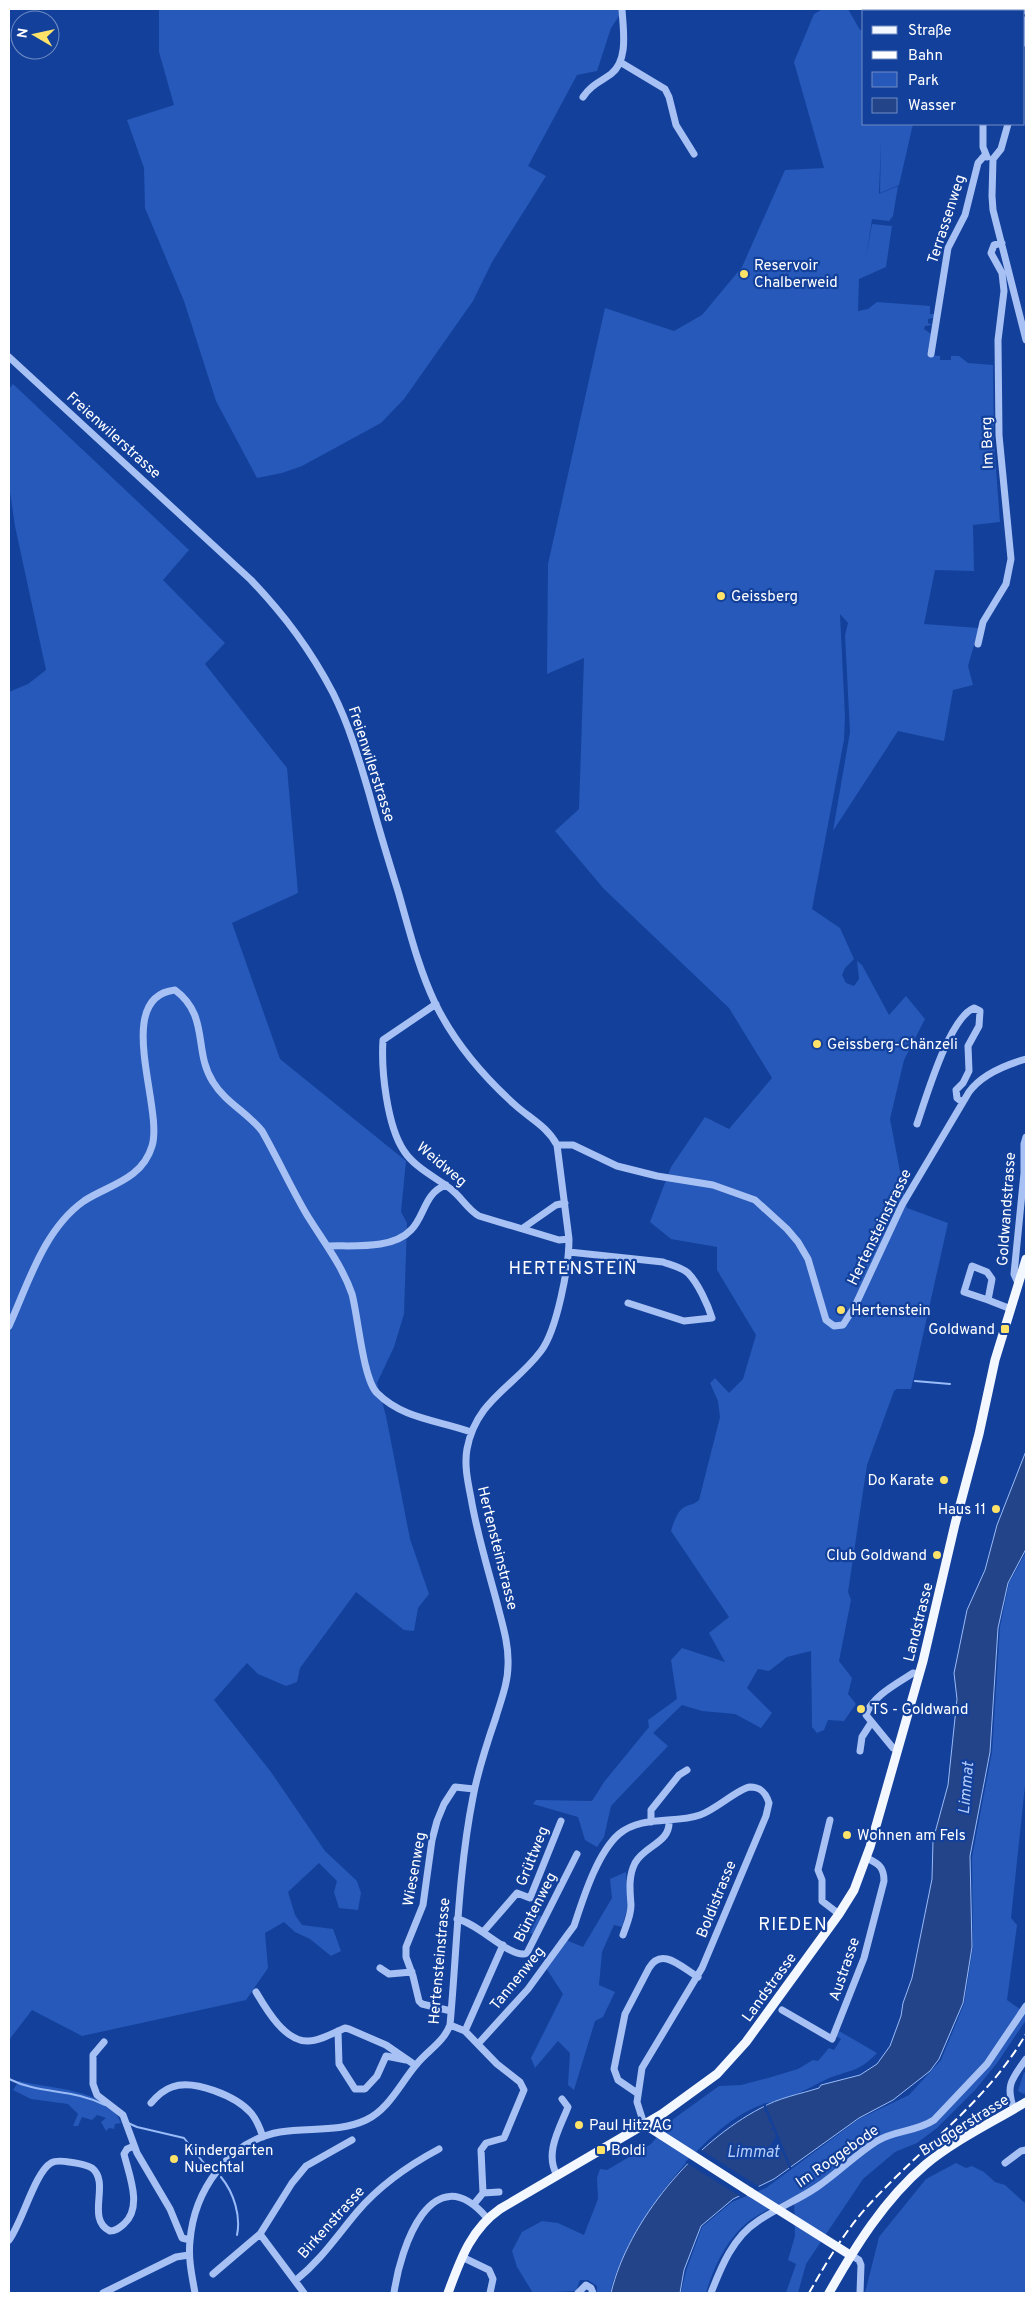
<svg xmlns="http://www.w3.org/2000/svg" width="1035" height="2302" font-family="Overpass,sans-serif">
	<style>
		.green { fill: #2659b9 }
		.water { fill: #234489; stroke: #99bbf7 }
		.pier { fill: #13409b }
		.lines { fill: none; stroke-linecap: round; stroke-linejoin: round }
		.stream { stroke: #99bbf7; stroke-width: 2 }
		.minor { stroke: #a7c1f4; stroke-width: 7 }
		.major { stroke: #f3f7ff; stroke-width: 9 }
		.rail { stroke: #fff; stroke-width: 2; stroke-dasharray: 9 4; stroke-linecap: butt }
		.major-bridge { stroke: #f3f7ff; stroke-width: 9 }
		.poi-dot { fill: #ffe369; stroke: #13409b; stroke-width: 2 }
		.labels { text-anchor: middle; stroke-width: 4.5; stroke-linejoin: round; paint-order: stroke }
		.street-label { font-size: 15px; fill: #fff; stroke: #13409b }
		.poi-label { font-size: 15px; fill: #fff; stroke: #13409b; text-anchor: start }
		.water-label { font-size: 16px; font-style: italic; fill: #b3ccfa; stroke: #13409b }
		.quarter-label { font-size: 18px; letter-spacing: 1px; fill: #fff; stroke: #13409b }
	</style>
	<rect width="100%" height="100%" fill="#13409b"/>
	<path class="green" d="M159,9h460v7l-8,12 -14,43 -20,4 -49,91 18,10 -54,86 -19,39 -69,98 -23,24 -79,43 -20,7 -25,5 -41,-77 -32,-100 -39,-93 -1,-40 -17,-48 47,-15 -15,-53z
		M823,9h25l12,21h4v94h49l-14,61 -19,8 1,-53 -2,54 19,-8 -5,30 -4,5 -17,-2 -6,39 6,-34 20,2 -6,41 -27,12 -1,32 10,-2 9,-7 53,4v8h6l-3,4 -5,1v4l5,2 -8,1 -1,3 7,5 -4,21 13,1v4h11v-4h8l9,7 25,2 1,78 6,79 -27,3 1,46 -39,-1 -11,54 55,4 -11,38 5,19 -20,5 -9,51 -46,-10 -65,100 17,-99 -5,-97 3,-12 -8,-9 5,103 -1,23 -32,169 28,19 14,31 -9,9 -3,7 4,8 8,3 5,-7 -2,-18 5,4 27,50 17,-19 19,23 -21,41 -14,59 17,89 41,15 -37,166h-14l-3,2 -27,74 -19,127 3,8 -12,61 13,17 -4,16 8,10 -12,17 -16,-1 -4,10 -7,3 -5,-6 -1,-76 -24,6 -18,14 -11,-2 -11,19 25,25 -11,15 -26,-14 -33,-3 -20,-6 -29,28 15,13 -57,60 -7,31 -7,10 -12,-7 -7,-23 -45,-13 3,-4 56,1 12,-19 45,-55 -1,-7 29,-21 -6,-39 11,-12 43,14 -16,-29 20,-16 -58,-86c2,-7 6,-19 12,-23 6,-4 11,-3 16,-8l21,-83 -2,-16 -8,-18 5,-5 14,15 14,-14 13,-44 -39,-65v-23l-46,-8 -21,-17 21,-55 34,-50 24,12 43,-51 -43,-70 -125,-119 -49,-58 24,-22 5,-151 -37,16 1,-110 57,-256 69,23 28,-16 40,-48 43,-97 39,-2 -30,-106 20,-48z
		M13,384l176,166 -26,30 62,63 -20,21 82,104 11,125 -66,30 48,136 126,102 -5,51 6,11 -3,91 -10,33 -17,36 9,33 24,123 19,55 -11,14 -4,23 -10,-1 -48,-38 -56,76 -3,14 -11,4 -28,-12 -11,-11 -33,37 57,72 54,79 32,30 4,12 -3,17 -19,-2 -5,-16 3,-11 -18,-18 -31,29 7,23 7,10 31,4 8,22 -10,5 -21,-17 -15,-7 -11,-10 -19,11 3,35 -22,32 -164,36 -50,-26 -23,30v-1348l19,-8 18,-14 -31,-144 -6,-41v-96z
		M1026,1552v224l-15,142 6,7 -10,75 17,12 2,-3v11l-29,43 -21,26 -39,39 -20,15 -22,9 -32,27 -57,85 -8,29h-12l10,-29 -8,-4 7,-24 -1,-39c-14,7 -29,13 -42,22 -24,17 -38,47 -46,74h-25l5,-22 16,-44 30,-25 34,-14 93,-69 50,-24 32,-35 23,-56 9,-57 -1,-90 20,-105 8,-125 9,-44z
		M626,1872l2,34 -6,21 -8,-2 -12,27 -3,33 16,7 -12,25 -8,4 -21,69 -6,-5 2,-32 -12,-12 -23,27 -4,-10 32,-64 -17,-26 20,-28 17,7 29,-49 -2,-19z
		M532,1913l12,4 -8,18 -11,-4z
		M839,2031l38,22c-20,22 -34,17 -56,29 -12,6 -25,13 -38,17 -7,3 -15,3 -22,6 -61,22 -136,127 -151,188h-13v-7l-9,-6h-8l-4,11 -43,2 -16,-26 -5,-16 10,-19 20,-11 16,2 26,12 14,-36 -1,-21 3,-9 7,1 44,-26 21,-24 47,-34 22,-1 27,-7 30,-9 15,-9 5,1 11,-13 5,2 7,-11 -5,-3z
		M1024,2072l2,2v19l-2,1 -6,-3z
		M19,2081c30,8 89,7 102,42l-6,1 -1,5 -5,-1 -3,3 -5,-9 5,-4 -9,-3 -5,5 -10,-3 -4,9h-5l5,-12 -10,-10 -37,-5 -18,-9z
		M956,2163l10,5 6,-2 12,6 11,10 10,3 21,19v89h-161l14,-56 47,-58z"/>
	<path class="water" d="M1026,1451v98l-18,34 -10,45 -8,124 -20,104 2,91 -9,56 -24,56 -9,12 -37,29 -34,18 -85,61 -41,20 -32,27 -17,44 -4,23h-69c17,-72 84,-151 150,-185 17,-10 39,-14 58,-20l2,-3 39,-10 17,-11 13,-18 11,-30 2,-13 9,-25 20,-99 1,-39 15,-55 9,-86 -3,-26 13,-63 18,-40 12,-45z"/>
	<path class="pier" d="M765,2103l27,66 -2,1 -12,-29 -7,11 -4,-2 9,-13 -2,-7h-4l3,-2 -3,-7h-3l2,-2 -3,-7 -3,-1 2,-1 -2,-6z
		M700,2149l61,39 -20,9 -56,-35z"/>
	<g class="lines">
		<path class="stream" d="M915,1381l35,3
			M9,2079c32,16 63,9 96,26
			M128,2123l9,4 47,11 19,24 8,7
			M221,2177c13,16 20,39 16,58"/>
		<path class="minor" d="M929,9v2
			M1023,9v2
			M1024,20v23
			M620,62l45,27 4,8 7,28 18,29
			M583,97c8,-12 17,-15 28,-23 18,-14 12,-45 11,-65
			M983,124v23l4,10
			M993,159l-1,37 1,14 33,130
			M993,159l8,-10 7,-25
			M931,354l17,-106 17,-33 13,-52 7,-8
			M9,357l242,223c34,36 59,69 82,113 16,32 26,66 36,100 9,33 19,66 29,98 11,38 20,76 37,112 19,39 47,72 79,101 15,14 33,22 43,41l12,94c0,27 -12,91 -28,112 -27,36 -65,49 -74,98 -3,16 1,34 4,49 6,36 17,71 26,105 5,20 12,41 11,62 0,18 -7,35 -12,52 -9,26 -18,53 -23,80 -15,76 -16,152 -23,228 -7,18 -22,25 -34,40 -16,19 -27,44 -50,55 -28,13 -57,7 -86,12 -52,9 -86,59 -90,109 -2,17 2,35 5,52
			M978,644l5,-22 23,-38 5,-25 -12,-124 -1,-95 6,-49 -2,-18 -11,-20 3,-8 8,-2
			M436,1004l-53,36c-2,30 4,86 21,111 11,17 33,27 48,39 10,8 16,20 27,26l80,24 10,-1
			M917,1124c9,-26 32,-106 57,-116l6,3 -1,15 -11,20 1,25 -6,12 -7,7 1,8 5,4
			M557,1145h16l44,21 40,10 56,9 42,15 32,29 11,13 10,17 18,61 8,6 9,-1 12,-19 47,-101 67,-113c13,-18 36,-27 57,-33
			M523,1228l33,-23 9,-2
			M328,1246c25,-1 64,4 83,-16 14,-14 13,-37 35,-45
			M569,1252l94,10c8,3 18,5 25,11 10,10 20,32 24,45l-28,3 -56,-18
			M1018,1283l-4,-9 10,-101v-29l2,-7
			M988,1300l-24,-8 8,-26 15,6 5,7 -4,21 23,9
			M9,1326c19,-42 35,-97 75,-125 24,-16 58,-21 68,-55 12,-38 -40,-149 23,-156 35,26 18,61 38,92 12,20 35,31 49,49 16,28 29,57 45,84 16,26 35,50 45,79 6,22 11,85 25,99 26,26 61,27 94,39
			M898,1750l-5,-2 -27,-33c6,-19 32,-32 47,-42l6,1
			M860,1751l2,-14 9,-14
			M830,1820l-12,50 4,10v21l17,13
			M651,1822v-12l28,-35 8,-5
			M457,1919c20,3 56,42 70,34l50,-99
			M484,1931l33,-38 13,5 31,-77
			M623,1935c3,-9 8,-19 8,-30 -1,-14 -3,-28 4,-42 10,-18 36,-20 34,-43
			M380,1968l9,6 23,-2
			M256,1992c10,17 29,50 52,49 12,0 25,-8 37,-13l4,1 37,16 29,20
			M782,2010l50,29 32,-81 20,-77c0,-14 -5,-17 -17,-23
			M451,2011l-29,-7 -3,-3 -6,-25 -7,-19v-10l17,-42 9,-65 5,-19 7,-17 11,-17 19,2
			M450,2025l15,6 32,33 23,18 4,8 -20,48 -18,5 -5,7 2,43
			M338,2031l1,33 16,25h10l12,-13 9,-20 20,4
			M465,2031l38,-86
			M104,2042l-11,13v29l4,11 26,20 14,38 33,56 12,29 8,2
			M478,2044l50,-55 40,-55 6,-8c9,-27 23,-73 45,-92 23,-19 55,-10 81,-19 15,-5 39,-27 50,-28 11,0 16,6 19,16l-3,13 -64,152 -60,100 -5,34 7,22
			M637,2093l-19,-13 -4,-11 11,-55 24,-46c13,-22 33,0 49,9
			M151,2103c6,-7 12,-13 21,-16 22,-8 64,9 79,26 6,7 9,15 12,24
			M1014,2109c-9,-24 -2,-30 12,-50
			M1005,2163l16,-12 5,-1
			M557,2175c-13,-22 3,-47 11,-68l-6,-8
			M474,2204l9,-11 16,-1
			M9,2240c13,-17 26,-68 42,-77 5,-3 12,-2 18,-1 8,1 16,2 23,6 19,15 -7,51 18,63 6,0 9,-3 14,-7 19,-17 5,-49 0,-70l3,-5 7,-3
			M851,2255l8,5 2,5 -1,28
			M462,2257l27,13 4,9 -3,14
			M213,2274l47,-40
			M295,2281c26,-21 41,-44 62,-69 22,-26 52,-47 82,-63
			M103,2293l73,-36 13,-2
			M304,2293l-44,-59 32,-51 14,-17 46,-26
			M394,2293c6,-45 38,-139 93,-75
			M578,2293l8,-8 5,3 2,5
			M711,2293c10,-26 22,-56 47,-72 19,-13 40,-21 59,-34 21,-14 39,-33 60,-46 18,-11 39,-9 57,-21l53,-56 39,-58"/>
		<path class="major" d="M644,2124l106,68
			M448,2293c12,-32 22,-63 52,-84l162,-95 55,-40 29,-32 93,-128 15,-24 16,-43 53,-186 32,-137 24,-90 16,-74 31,-101
			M829,2293c26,-46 55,-93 96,-128 30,-25 68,-43 101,-63"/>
		<path class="rail" d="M809,2293c17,-30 34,-59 57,-85 53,-59 120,-105 160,-174"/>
		<path class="major-bridge" d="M750,2192l97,61"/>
	</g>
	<g class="poi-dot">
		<circle cx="744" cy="274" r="5"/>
		<circle cx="721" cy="596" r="5"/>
		<circle cx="817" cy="1044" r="5"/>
		<circle cx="841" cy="1310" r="5"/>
		<rect x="1000" y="1324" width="10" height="10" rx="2.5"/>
		<circle cx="944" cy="1480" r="5"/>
		<circle cx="996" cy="1509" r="5"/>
		<circle cx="937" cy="1555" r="5"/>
		<circle cx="861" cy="1709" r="5"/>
		<circle cx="847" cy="1835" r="5"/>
		<circle cx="579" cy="2125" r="5"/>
		<rect x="596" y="2145" width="10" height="10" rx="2.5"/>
		<circle cx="174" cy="2159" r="5"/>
	</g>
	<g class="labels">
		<g class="street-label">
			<text transform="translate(946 219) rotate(-72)" y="5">Terrassenweg</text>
			<text transform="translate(114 435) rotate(42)" y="5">Freienwilerstrasse</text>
			<text transform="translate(987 443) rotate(-92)" y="5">Im Berg</text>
			<text transform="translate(372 764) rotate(72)" y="5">Freienwilerstrasse</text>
			<text transform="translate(442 1164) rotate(40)" y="5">Weidweg</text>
			<text transform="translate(1006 1209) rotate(-86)" y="5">Goldwandstrasse</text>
			<text transform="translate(879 1227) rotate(-64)" y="5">Hertensteinstrasse</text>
			<text transform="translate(498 1548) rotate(76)" y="5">Hertensteinstrasse</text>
			<text transform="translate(918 1622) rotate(-76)" y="5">Landstrasse</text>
			<text transform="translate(532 1856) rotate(-68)" y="5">Grüttweg</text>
			<text transform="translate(414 1869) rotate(-80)" y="5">Wiesenweg</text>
			<text transform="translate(716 1899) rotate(-68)" y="5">Boldistrasse</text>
			<text transform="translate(535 1907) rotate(-63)" y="5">Büntenweg</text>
			<text transform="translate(439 1961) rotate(-85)" y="5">Hertensteinstrasse</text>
			<text transform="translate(844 1969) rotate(-71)" y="5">Austrasse</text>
			<text transform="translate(517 1978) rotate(-51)" y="5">Tannenweg</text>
			<text transform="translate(769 1987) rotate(-54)" y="5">Landstrasse</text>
			<text transform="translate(964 2125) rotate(-32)" y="5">Bruggerstrasse</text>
			<text transform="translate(837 2156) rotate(-35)" y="5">Im Roggebode</text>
			<text transform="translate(331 2222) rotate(-48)" y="5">Birkenstrasse</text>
		</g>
		<g class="poi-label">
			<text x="754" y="270">Reservoir<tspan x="754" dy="17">Chalberweid</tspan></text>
			<text x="731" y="601">Geissberg</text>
			<text x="827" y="1049">Geissberg-Chänzeli</text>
			<text x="851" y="1315">Hertenstein</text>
			<text x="995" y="1334" text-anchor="end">Goldwand</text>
			<text x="934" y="1485" text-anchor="end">Do Karate</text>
			<text x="986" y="1514" text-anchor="end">Haus 11</text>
			<text x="927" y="1560" text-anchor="end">Club Goldwand</text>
			<text x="871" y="1714">TS - Goldwand</text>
			<text x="857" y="1840">Wohnen am Fels</text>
			<text x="589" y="2130">Paul Hitz AG</text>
			<text x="184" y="2155">Kindergarten<tspan x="184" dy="17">Nuechtal</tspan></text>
			<text x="611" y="2155">Boldi</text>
		</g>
		<g class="water-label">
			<text transform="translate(965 1788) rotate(-85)" y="6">Limmat</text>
			<text x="753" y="2157">Limmat</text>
		</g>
		<g class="quarter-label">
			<text x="573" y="1274">HERTENSTEIN</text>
			<text x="793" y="1930">RIEDEN</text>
		</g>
	</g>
	<rect width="1035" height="2302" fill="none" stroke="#ffffff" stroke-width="20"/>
	<rect x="862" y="10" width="162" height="115" fill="#13409b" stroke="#718cc3"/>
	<rect x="872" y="26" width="25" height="8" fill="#f3f7ff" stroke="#718cc3"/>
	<text x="908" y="35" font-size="15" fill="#ffffff">Straße</text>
	<rect x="872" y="51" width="25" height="8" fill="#ffffff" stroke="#718cc3"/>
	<text x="908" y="60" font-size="15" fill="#ffffff">Bahn</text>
	<rect x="872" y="72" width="25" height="15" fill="#2659b9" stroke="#718cc3"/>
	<text x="908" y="85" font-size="15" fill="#ffffff">Park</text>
	<rect x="872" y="98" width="25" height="15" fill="#234489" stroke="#718cc3"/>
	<text x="908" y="110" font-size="15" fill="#ffffff">Wasser</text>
	<g transform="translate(35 35) rotate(279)"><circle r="24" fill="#13409b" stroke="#718cc3"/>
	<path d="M0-4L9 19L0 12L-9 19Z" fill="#ffe369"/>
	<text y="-8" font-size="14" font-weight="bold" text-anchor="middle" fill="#ffffff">N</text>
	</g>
</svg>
